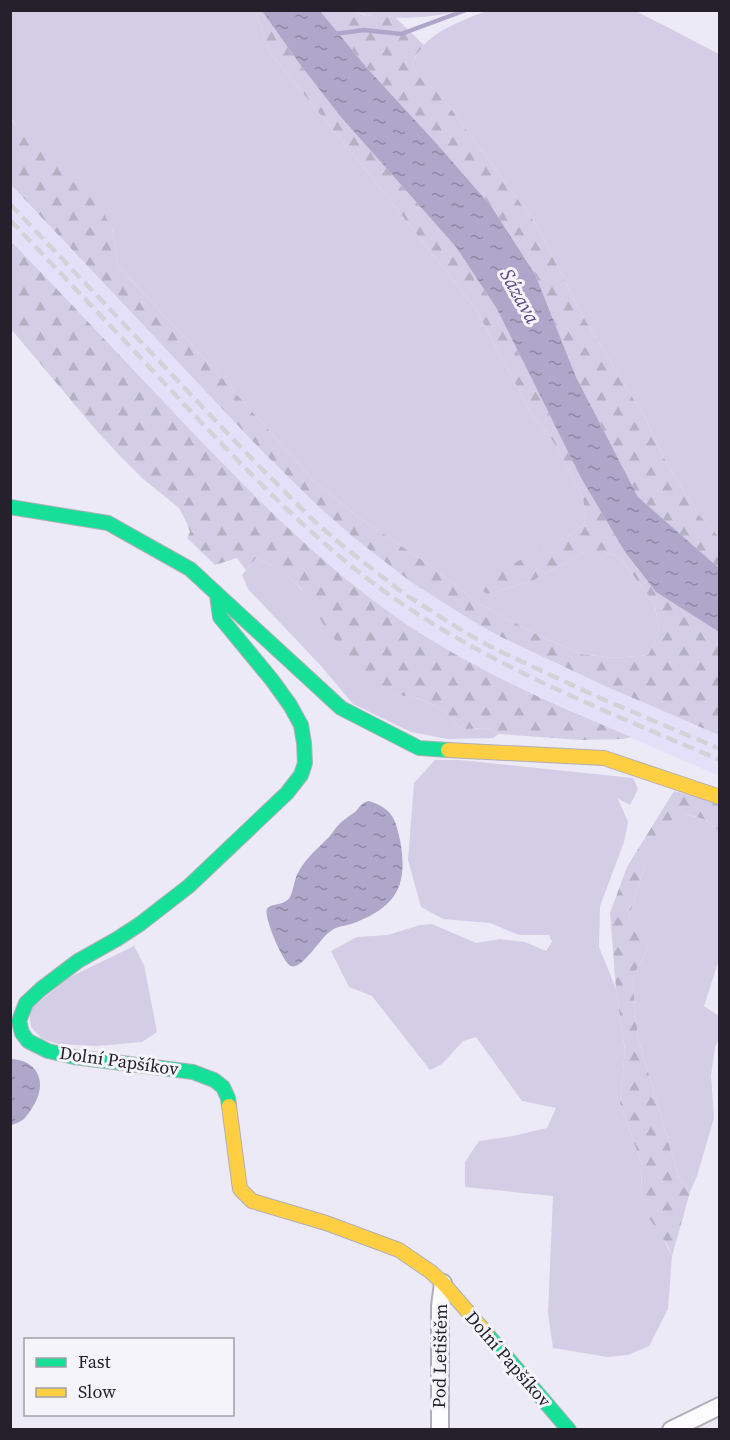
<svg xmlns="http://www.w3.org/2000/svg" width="730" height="1440" font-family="'Source Serif 4',serif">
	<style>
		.built { fill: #e5e0fa }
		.grass { fill: #d3cee6 }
		.forest { fill: url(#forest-firs) }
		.water { fill: url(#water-ripples) }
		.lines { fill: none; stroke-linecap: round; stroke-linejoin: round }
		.stream { stroke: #aea7c9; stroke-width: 4.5 }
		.street-casing { stroke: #b0aeb8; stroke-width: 20 }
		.fast-casing { stroke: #b0aeb8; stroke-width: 16 }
		.slow-casing { stroke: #b0aeb8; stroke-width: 16 }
		.street { stroke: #fcfcfe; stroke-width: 16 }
		.fast { stroke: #16e098; stroke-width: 14 }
		.slow { stroke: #ffcf43; stroke-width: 14 }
		.rail { stroke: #d3d2d7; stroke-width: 4.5; stroke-dasharray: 12 6; stroke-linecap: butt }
		.labels { text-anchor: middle; stroke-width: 6; stroke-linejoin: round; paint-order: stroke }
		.street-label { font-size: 18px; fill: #24212c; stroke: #f5f4fa }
		.water-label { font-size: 20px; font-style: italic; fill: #5b4a86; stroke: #f5f4fa }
	</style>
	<defs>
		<pattern id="forest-firs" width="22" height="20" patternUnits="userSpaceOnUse" patternTransform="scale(1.5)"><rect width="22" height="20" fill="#d3cee6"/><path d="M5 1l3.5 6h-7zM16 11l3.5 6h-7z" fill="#b5b1c5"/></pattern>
		<pattern id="water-ripples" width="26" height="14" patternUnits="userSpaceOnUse" patternTransform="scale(1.5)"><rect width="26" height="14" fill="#aea7c9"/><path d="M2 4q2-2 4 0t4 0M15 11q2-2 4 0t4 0" fill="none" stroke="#8d88a3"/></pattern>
	</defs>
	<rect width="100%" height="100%" fill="#eceaf6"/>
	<path class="built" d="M10,185l252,266 59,58 32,28 58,45 92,56 102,48 114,49v41l-129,-56 -104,-49 -35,-18 -62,-41 -60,-46 -33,-30 -61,-59 -224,-237z"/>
	<path class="grass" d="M488,10l148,1 83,43v483l-20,-22 -33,-53 -22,-46 -62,-101 -44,-88 -95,-129 -26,-24 -5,-9c10,-32 48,-43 76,-55z
		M11,11h244l16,43 90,110 115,145 57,108 14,15 9,14 27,53 3,16 -2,9 -15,12 -91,52 9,6 47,-14 52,-29h17l17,7 34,45 6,28 -12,24 -34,3 -34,-4 -36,-16 -65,-34 -48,-38 -73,-49 -44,-36 -109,-122 -87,-93 -6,-38 -101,-109z
		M353,11h104c-26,8 -78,10 -104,0z
		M256,558c26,10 41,23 56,46l81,90 27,5 16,7 11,7 11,14 8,2 21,-1 12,6 -6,4 -45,1 -37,-7 -58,-28 -31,-37 -74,-78 -6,-14z
		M435,760h25l173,18 5,11 -8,16 -15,-8 3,2 10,23 -4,20 -24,64 -1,41 17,42 9,61 -5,53 22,62 -1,30 31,61 -4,53 -19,37 -21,9 -20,2 -55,-9 -5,-35 5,-117 -88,-9v-25l14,-21 34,-5 34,-8 9,-20 -34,-7 -46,-64 -13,4 -21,23 -12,6 -58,-74 -23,-9 -18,-36 26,-14 31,-2 32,-10 12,-1 44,19 23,-4 26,3 21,9 6,-9 -3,-7h-30l-29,-12 -47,-4 -22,-12 -13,-47 6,-77z
		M686,814l20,6 13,11v129l-15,46 15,10v23l-4,8 -4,29 3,42 -17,58 -7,16 -11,-14 -41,-140 -6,-60 16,-30 -19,-31 14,-46 17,-36 8,-13z
		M134,946l10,19 13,67 -15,10 -45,4 -39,-2 -16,-5 -11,-12 -2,-17 41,-33z"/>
	<path class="forest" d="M255,11h7l37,52 41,53 116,131 41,62 84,169 44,74 31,40 63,40v103l-114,-49 -102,-48 -32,-18 -60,-38 -58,-45 -32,-28 -59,-58 -251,-266 -1,-66 57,53 30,30 15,26 6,38 87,93 109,122 44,36 73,49 48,38 65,34 36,16 34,4 34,-3 12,-24 -6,-28 -34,-45 -17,-7h-17l-52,29 -47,14 -9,-6 2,-8 89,-44 15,-12 2,-9 -3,-16 -27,-53 -9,-14 -14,-15 -57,-108 -115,-145 -90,-110z
		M320,11h33l11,4 31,2 29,28 -9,11 -3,9 5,9 26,24 95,129 44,88 62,101 22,46 33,53 20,22v31l-81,-71 -62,-120 -41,-103 -44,-68 -54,-62 -70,-76z
		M10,240c57,59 113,119 169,178 66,69 132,138 210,194 74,53 158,90 242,125l-8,2 -42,1 -82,-6 -12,-6 -21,1 -8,-2 -11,-14 -11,-7 -16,-7 -27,-5 -32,-22 -34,-42 -26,-42 -12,-11 -19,-13 -14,-6 -10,12 -9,-12 -22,7 -28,-27 3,-6 -3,-9 -8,-15 -37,-30 -20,-20 -26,-28 -85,-101z
		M674,791l45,12v28l-13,-11 -19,-6 -19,8 -25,49 -14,46 13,17 6,14 -16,30 6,60 41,140 11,14 -18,64 -4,-10 -21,-31 -6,-20 1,-30 -22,-62 5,-53 -9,-61 -6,-76 17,-46z"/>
	<path class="water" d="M262,11h58l47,57 70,76 54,62 44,68 41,103 62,120 81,71v64l-63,-40 -31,-40 -44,-74 -84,-169 -41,-62 -116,-131 -41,-53z
		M369,801c23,8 26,16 31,39 9,47 -5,68 -49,84 -11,3 -15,2 -24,10 -8,7 -26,36 -36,32 -8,-2 -28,-51 -24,-57 3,-6 18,-3 23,-12 4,-8 4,-18 9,-26 7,-13 19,-23 30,-34 5,-6 9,-13 15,-17 3,-3 7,-5 11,-8 5,-5 7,-10 14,-11z
		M11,1059c26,1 36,22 24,44 -3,5 -7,12 -11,16 -4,3 -9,5 -13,6z"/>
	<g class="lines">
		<path class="stream" d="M335,34l29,-4 37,4 65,-24"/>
		<g class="street-casing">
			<path id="street" d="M440,1430v-124l3,-23
				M671,1430l49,-24"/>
		</g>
		<g class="fast-casing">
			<path id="fast" d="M10,507l98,16 82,46 151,139 78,40 29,2
				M217,595l3,22 52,63 18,25 11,20 3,18 1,20 -4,12 -14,18 -98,93 -49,38 -23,15 -39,22 -37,28 -15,14 -7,18 3,12 6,8 20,10 26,6 119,15 21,8 9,7 5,11 1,8
				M487,1334l82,96"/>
		</g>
		<g class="slow-casing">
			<path id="slow" d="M448,750l156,8 116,39
				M229,1106l11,83 12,12 74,22 73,27 32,22 12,11 44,51"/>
		</g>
		<use href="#street" class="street"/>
		<use href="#fast" class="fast"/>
		<use href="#slow" class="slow"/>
		<path class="rail" d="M10,204l243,256 59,59 32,28 59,46 61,39 33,18 103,48 120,51
			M10,220c58,61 115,121 172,182 68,72 135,143 216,199 99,68 212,112 322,159"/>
	</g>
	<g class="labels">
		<g class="street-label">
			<text transform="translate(119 1061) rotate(8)" y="6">Dolní Papšíkov</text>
			<text transform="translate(440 1356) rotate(-89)" y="6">Pod Letištěm</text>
			<text transform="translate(508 1359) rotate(49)" y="6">Dolní Papšíkov</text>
		</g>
		<g class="water-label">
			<text transform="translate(520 296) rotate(61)" y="7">Sázava</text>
		</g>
	</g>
	<rect width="730" height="1440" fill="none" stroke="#24212c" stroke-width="24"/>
	<rect x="24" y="1338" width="210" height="78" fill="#f5f4fa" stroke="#a1a0a8" stroke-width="1.5"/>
	<rect x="36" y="1358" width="30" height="9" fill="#16e098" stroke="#a1a0a8" stroke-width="1.5"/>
	<text x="78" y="1368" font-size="18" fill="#24212c">Fast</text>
	<rect x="36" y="1388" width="30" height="9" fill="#ffcf43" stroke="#a1a0a8" stroke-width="1.5"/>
	<text x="78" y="1398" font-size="18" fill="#24212c">Slow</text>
</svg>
